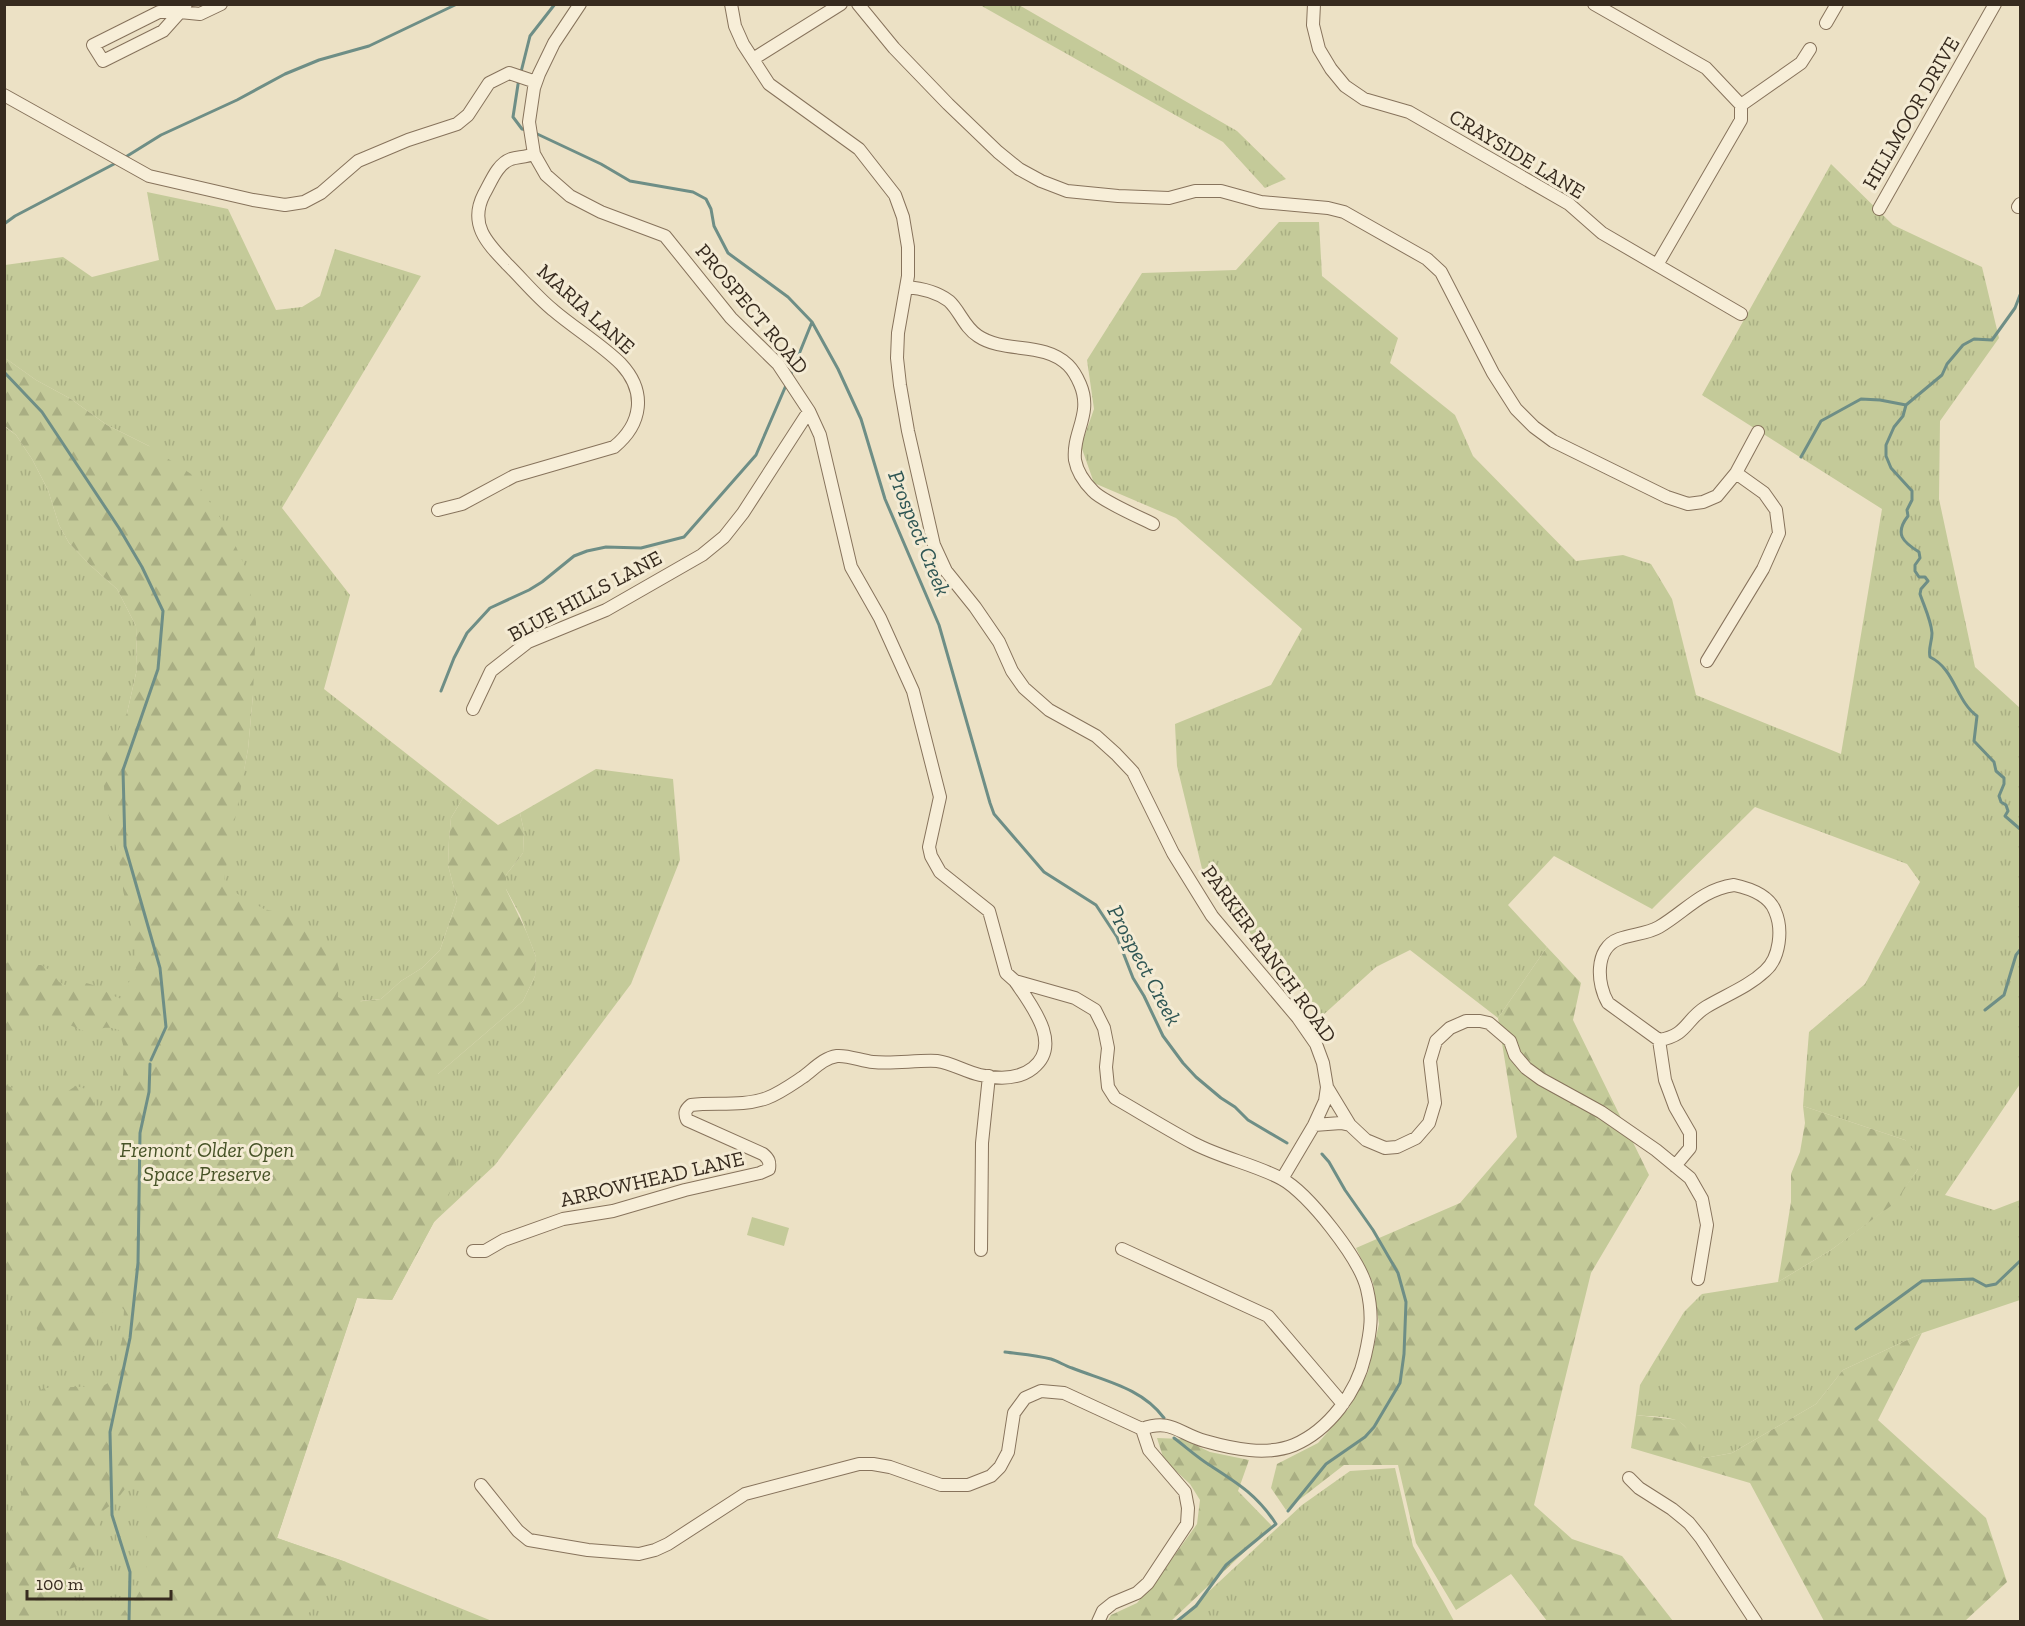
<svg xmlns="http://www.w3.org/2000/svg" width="2025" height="1626" font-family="'Zilla Slab',serif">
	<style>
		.grass { fill: url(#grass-tufts) }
		.forest { fill: url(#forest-firs) }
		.pitch { fill: #c4ca99 }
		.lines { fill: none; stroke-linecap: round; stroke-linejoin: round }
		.stream { stroke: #6e8e86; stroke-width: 3 }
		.minor-casing { stroke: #87735c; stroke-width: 14 }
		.minor { stroke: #f7eed8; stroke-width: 12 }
		.labels { text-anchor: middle; stroke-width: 6; stroke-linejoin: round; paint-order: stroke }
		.street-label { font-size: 21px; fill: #372b1f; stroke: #f4ebd4 }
		.park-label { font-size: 21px; font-style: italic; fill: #475327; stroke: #f4ebd4 }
		.water-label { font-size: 22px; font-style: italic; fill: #2f5654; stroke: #f4ebd4 }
	</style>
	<defs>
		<pattern id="grass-tufts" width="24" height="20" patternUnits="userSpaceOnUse" patternTransform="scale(1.5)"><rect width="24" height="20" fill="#c4ca99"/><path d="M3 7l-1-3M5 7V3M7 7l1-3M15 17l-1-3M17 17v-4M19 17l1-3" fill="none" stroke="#a9ae83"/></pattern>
		<pattern id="forest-firs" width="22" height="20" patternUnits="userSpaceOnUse" patternTransform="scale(1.5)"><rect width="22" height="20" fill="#c4ca99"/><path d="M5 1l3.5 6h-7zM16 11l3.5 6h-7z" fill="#a9ae83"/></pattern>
	</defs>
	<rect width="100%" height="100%" fill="#ece1c5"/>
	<path class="grass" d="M980,5h39l218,126 49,48 -21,9 -42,-46z
		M1831,164l62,61 89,42 17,71 -59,83 -1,78 36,168 45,41v376l-75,111 49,15 26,-10v100l-98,33 -79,37 -27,34 -84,49 -27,5 -5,-2c-15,-43 -23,-37 -64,-41l4,-30 44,-73 18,-18 76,-12 53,-32 63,-47 24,-34 -13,-29 -102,-34 6,-74 56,-48 55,-102 -13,-18 -152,-57 -103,102 -98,-53 -46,49 39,42 -49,71 -88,-68 -34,17 -54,49 -117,-135 -28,-115 -2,-42 96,-39 31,-56 -126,-111 -82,-35 -13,-37 13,-37 -7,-49 55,-87 94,-3 43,-48h40l3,54 76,62 -8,25 65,52 18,41 103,105 47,-6 28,9 21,35 24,96 145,59 41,-245 -180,-114z
		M147,192l81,17 48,101 26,-3 18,-11 15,-47 86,27 -139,232 68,87 -26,94 139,109 -12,20 -2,22 -1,25 9,35 -17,50 -18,18 -21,13 -20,18 -21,2 78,73 85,-73 12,-25 1,-19 -16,-42 -14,-26v-14l17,-22 1,-22 -4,-18 76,-44 77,10 7,81 -49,124 -136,181 -61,57 -42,78 -35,-2 -80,240 69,24 146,59h-487l-1,-1195 12,9 16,24 16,31 11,35 10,18 21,22 27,24 19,37 1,43 -10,44 117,57 4,-21 5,-54 -104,-249 -42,-21 -36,-26 -35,-19 -31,-22v-93l58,-8 29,20 67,-17z
		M1395,1468l18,78 41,75h-277l125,-116 48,-34z"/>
	<path class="forest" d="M5,358l31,22 35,19 36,26 42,21 42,28 38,57 16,36 11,55 -3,73 -5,54 -24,130 5,10 35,20 37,9 10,9 6,11 18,16 4,15 -1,28 9,5h7l27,-3 20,-18 21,-13 18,-18 17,-50 -9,-35 1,-25 2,-22 12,-20 35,27 22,-12 4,18 -1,22 -17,22v14l21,44 9,24 -1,19 -12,25 -85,73 -32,21 -1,11 37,22 10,18 5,23 -12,39 -11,14 -42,78 -35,-2 -80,240 69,24 -21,32 -23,27h-185c10,-14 23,-31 29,-48 1,-5 1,-76 -1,-80 -1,-3 -3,-5 -5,-7l-12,-1 -13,17 -11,8 -4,9 -5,37 -3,7 -5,5 -12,-1 -17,6 -4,6v19l-5,9 -17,14h-27v-100l16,-25 3,-9 1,-10 -9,-32 9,-31 8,-19 11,-7 59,-2 8,-5 11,-41 2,-30 -5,-6 -7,-2 -8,5 -7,34 -5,9c-9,2 -35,4 -42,-1 -14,-11 -18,-37 -21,-53l-11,-5 -13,-1v-205c15,5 32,18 50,13 7,-2 14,-8 21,-12l13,4 5,10v12l6,4 13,-9 9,-19 3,-36 -6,-22c-13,-5 -21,0 -33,2l-37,-16 -11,-1c-11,12 -16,28 -33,32v-84l10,-2 13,4h13l10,6 8,11 12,6c5,-1 9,-5 14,-5 10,0 28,15 38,16l5,-7v-8l8,-16 -1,-25 -12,-53v-11l-6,-27 -12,-53 -4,-48 14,-14 12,-24 10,-44 -1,-43 -19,-37 -27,-24 -21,-22 -10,-18 -11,-35 -16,-31 -16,-24 -11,-9z
		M1547,947l34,36 -8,37 76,155 -58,98 -57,232 38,34 50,17 51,65h-126l-36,-47 -55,36 -40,-67 -18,-78h-54l-58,45 -15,-22 6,-24 41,-21 31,-35 19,-36 11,-48 -6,-41 -17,-35 104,-45 57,-66 -19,-119z
		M1803,1106l102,34 16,19 -3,10 -23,34 -64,47 -53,32 13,-80v-28l9,-22 5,-29z
		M1922,1333l-44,87 108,98 21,64 -42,39h-141l-74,-138 -119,-35 5,-33 42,5 15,14 8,22 4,2 27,-5 84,-49 27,-34z
		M1157,1438l25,1 28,13 39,8 -11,31 34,35 -101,95 -64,1 4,-7 26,-12 27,-33 33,-46 3,-24 -10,-16 -26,-24z"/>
	<path class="pitch" d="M752,1217l37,11 -5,18 -37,-11z"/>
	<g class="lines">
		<path class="stream" d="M521,72l9,-36 25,-32
			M519,78l-6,39 9,12 5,1
			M533,132l68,32 29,17 63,11 13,7 5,10 3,17 14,27 60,44 24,25 26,47 23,50 24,80 54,126 51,178 4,11 50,58 52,33 21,32 16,41 11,18 19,40 20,27 13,14 25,21 14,9 13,13 39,23
			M124,158l37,-23 76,-35 48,-26 34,-14 50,-14 88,-42
			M4,224l11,-8 99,-52
			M2020,295l-5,13 -23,32 -18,-1 -11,6 -16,19 -5,11 -36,30 -3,11 -9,11 -8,18v11l5,12 21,23v9l-5,10 1,6c-14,18 -5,26 11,36l1,6 -5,7v6l4,6h6l3,4 -7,8 -1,5c4,12 11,26 12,39 0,9 -4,15 -2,24 25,12 26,44 47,59l-3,25 20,21 2,9 8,7v6l-5,12 2,6 5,3 2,6 -3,5 15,13
			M4,372l38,40 77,116 23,39 21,44 -5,58 -35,101 2,76 35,122 6,59 -15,33
			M791,374l21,-52
			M1801,457l20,-36 40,-22 19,1 26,5
			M441,691l13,-33 13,-25 23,-25 39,-18 13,-8 32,-26 13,-5 19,-4 35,1 43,-11 72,-82 31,-72
			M1985,1010l19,-15 12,-40 4,-5
			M1856,1329l66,-48 51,-2 13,7 10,-2 24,-23
			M1005,1352c15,2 31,3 46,7 7,2 14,7 21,9 33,13 70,20 92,50
			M1174,1438c12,9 24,20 37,28 28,18 47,30 65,58l-50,41 -30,41 -20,16
			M1288,1511l38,-47 39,-27 9,-10 26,-44 4,-29 2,-52 -8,-29 -25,-43 -28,-40 -16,-28 -7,-8
			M129,1622l1,-50 -18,-57 -2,-83 20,-94 8,-75 2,-130 9,-41 1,-28"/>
		<g class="minor-casing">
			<path id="minor" d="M186,4l-6,8 20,2 21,-10
				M580,4l-26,39 -15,31 -5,14 -5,34 5,32 12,21 24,21 31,16 64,24 66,82 47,46 31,47 11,24 31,132 29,51 33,73 27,106 -11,50 2,9 9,16 49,39 17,62 9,8 60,17 20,12 9,18 4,20 -2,19 2,20 7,11c26,15 52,31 78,45 28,15 61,21 89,36 26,14 78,80 85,110 6,26 4,41 -2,67 -8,36 -36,74 -71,89 -27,11 -61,4 -89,-4 -26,-7 -34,-23 -63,-12
				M731,4l4,22 8,18 26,40 90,65 36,46 8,22 5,30v29l-10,57 -1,25 3,27 8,46 26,114 12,26 29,36 24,35 13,29 12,17 25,22 47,26 20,18 17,18 40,81 39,63 86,102 18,26 7,19 4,24 -2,14 -11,24 -32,54
				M858,4l36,44 54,56 50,48 21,17 22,12 26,10 51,5 51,2 26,-7h26l40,11 67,6 16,4 83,47 14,13 52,101 23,36 18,18 19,14 114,56 21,7 15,-2 14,-6 19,-23 22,-41
				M1314,4l-1,21 6,24 12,20 14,17 19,13 45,13 160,92 33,29 139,81
				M1594,4l112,64 35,37v15l-84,145
				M159,12h21l-17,19 -60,30 -10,-16z
				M1826,23l11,-19
				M753,59l88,-55
				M4,95l145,81 104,24 32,5 19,-3 17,-9 37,-32 50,-21 49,-16 11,-9 21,-32 20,-10 27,9
				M1741,105l60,-42 9,-14
				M2018,207l2,-3
				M1879,209l116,-205
				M906,287c14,1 31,5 43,14 11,10 15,26 29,35 27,18 65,5 90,29 5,5 9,12 12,19 13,30 -8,48 -5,76 2,11 10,23 18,31 9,10 46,26 60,33
				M438,510l24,-6 52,-28 100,-29c28,-23 33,-55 7,-83 -19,-19 -47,-36 -68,-54 -16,-13 -30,-30 -45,-45 -20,-21 -40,-40 -24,-71 7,-12 13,-30 27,-35 7,-2 15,-2 23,-5
				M1707,661l56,-92 16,-36 -3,-23 -12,-17 -28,-20
				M473,709l18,-38 37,-29 78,-32 96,-55 22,-18 19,-24 66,-102
				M1734,885c14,3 35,10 41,26 8,18 5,47 -10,60 -17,16 -39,24 -59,36 -21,13 -18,28 -47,33l-51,-37c-11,-18 -14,-55 11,-64 13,-5 28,-5 40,-12 27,-16 42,-37 75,-42z
				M1659,1040l6,40 10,27 15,26v15l-15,18
				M1327,1087l23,38
				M1314,1125l27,-2 9,2 16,15 19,8 12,-1 19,-9 13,-15 6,-20 -5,-42 6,-20 14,-13 16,-7h14l9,2 21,18 5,14 11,13 15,11 60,33 55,38 34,28 12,21 5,26 -9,54
				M1122,1249l146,67 75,88
				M981,1250l1,-107 7,-67
				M473,1251h12l19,-11 59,-21 50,-8 72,-21 75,-17 9,-4c1,-7 0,-10 -6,-15l-76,-34c-3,-7 -2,-10 4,-15 25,-3 51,2 76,-7 13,-5 24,-13 36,-21 11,-8 20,-19 34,-21 11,-1 25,5 36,6 21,2 43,-2 64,-1 15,2 29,11 43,14 18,4 38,5 53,-7 30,-24 -2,-63 -18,-87
				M1629,1478l10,10 33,21 17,14 12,15 55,84
				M481,1485l37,46 11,9 59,10 51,4 16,-4 13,-6 77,-50 114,-30h14l17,3 51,18h27l23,-9 9,-9 8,-15 6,-39 11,-15 16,-7 23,2 78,36
				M1098,1622l5,-11 10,-8 24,-10 11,-10 39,-59 1,-16 -3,-16 -36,-42 -7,-21"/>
		</g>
		<use href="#minor" class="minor"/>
	</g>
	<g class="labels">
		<g class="street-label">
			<text transform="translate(1911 113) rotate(-60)" y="7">HILLMOOR DRIVE</text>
			<text transform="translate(1517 154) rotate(31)" y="7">CRAYSIDE LANE</text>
			<text transform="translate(586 309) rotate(42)" y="7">MARIA LANE</text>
			<text transform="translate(752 309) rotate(50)" y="7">PROSPECT ROAD</text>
			<text transform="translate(585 596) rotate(-28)" y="7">BLUE HILLS LANE</text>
			<text transform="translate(1269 954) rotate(54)" y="7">PARKER RANCH ROAD</text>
			<text transform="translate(652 1179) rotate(-13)" y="7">ARROWHEAD LANE</text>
		</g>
		<g class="park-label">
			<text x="207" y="1157">Fremont Older Open<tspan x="207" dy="24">Space Preserve</tspan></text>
		</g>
		<g class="water-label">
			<text transform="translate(920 533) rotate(68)" y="8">Prospect Creek</text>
			<text transform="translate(1145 965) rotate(62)" y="8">Prospect Creek</text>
		</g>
	</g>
	<rect width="2025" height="1626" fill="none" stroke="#372b1f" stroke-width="12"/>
	<path d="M27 1590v9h144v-9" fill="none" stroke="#372b1f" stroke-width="3"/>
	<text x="36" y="1590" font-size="18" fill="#372b1f" stroke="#f4ebd4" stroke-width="4.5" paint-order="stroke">100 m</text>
</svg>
